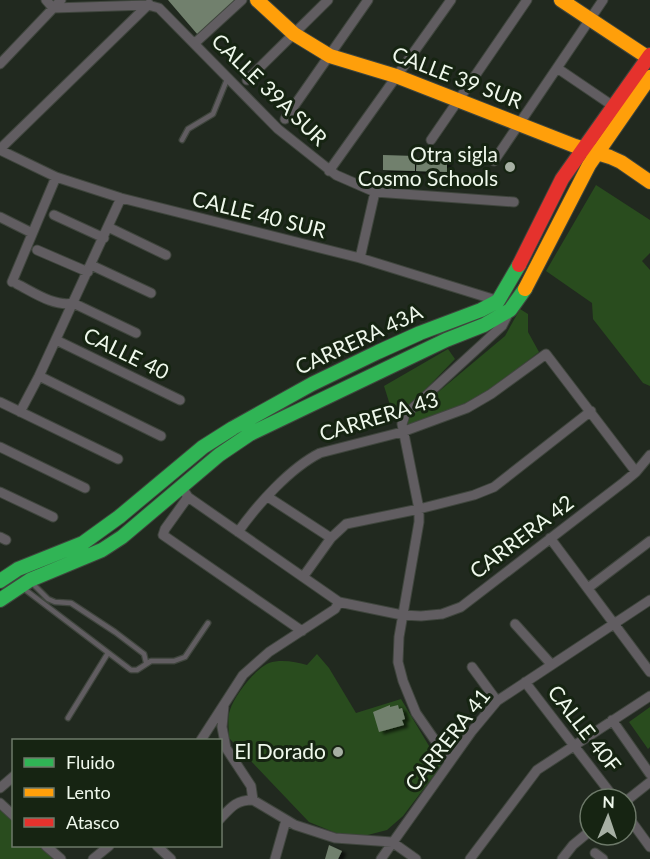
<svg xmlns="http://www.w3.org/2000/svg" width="650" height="859" font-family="Lato,sans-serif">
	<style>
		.green { fill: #294c1e }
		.building { fill: #71806d; filter: url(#shadow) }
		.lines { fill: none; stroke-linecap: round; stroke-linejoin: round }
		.lane-casing { stroke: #3f453d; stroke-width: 7 }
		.street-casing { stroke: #3f453d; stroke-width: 11 }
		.fast-casing { stroke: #3f453d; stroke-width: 16 }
		.slow-casing { stroke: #3f453d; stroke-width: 16 }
		.jam-casing { stroke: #3f453d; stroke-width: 16 }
		.lane { stroke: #615d61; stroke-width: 4.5 }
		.street { stroke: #615d61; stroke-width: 9 }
		.fast { stroke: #30b455; stroke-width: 14 }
		.slow { stroke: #ff9f0a; stroke-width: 14 }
		.jam { stroke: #e5322d; stroke-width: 14 }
		.poi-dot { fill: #a7b0a4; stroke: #162412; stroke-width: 2 }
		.labels { text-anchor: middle; stroke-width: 6; stroke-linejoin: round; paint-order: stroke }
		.street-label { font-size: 21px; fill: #eff8ec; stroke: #162412 }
		.poi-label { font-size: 21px; fill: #eff8ec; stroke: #162412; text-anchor: end }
	</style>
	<defs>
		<filter id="shadow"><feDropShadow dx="4.5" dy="2.5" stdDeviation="1.5" flood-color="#0009"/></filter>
	</defs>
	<rect width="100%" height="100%" fill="#21291f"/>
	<path class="green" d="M596,185l54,35v33l-8,8 8,9v116l-7,-3 -50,-64 -1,-16 -46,-32z
		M520,309l8,5v18l11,20 -57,44 -73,31 -3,-8 99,-83z
		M448,349l7,10 -60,62 -11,-35z
		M317,654l12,14 27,45 45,-14 40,67 -38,50 -16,14 -23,6 -28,-3 -27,-11 -80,-84c0,-8 -2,-20 1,-28 4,-14 26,-42 39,-47 12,-4 27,-1 38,2z
		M650,707v40l-2,2 -19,-27z
		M0,809l13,12 1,25h26l16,13h-56z"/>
	<path class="building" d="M168,0h68l-38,35z
		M383,155l32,1v15l-32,-1z
		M417,157l30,1v14l-31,-1z
		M390,705v2l8,-2 1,4 3,-1 3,11 -3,1 2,5 -25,7 -6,-20z
		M329,845l13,6 -4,8h-13z"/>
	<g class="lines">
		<g class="lane-casing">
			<path id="lane" d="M182,140l6,-11 25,-15 15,-37
				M32,583l16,16 7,3 16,1 44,29 29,22 2,8
				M23,588l108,82h6l14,-9h23l11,-4 23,-34
				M68,718l40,-65"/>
		</g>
		<g class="street-casing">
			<path id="street" d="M46,0l7,8 95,-3 11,3 119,121 58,46 39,17 139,10
				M195,43l47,-43
				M0,64l61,-64
				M557,68l56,38
				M247,80l81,-80
				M285,119l83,-119
				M431,140l96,-140
				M0,149l149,-145
				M0,150l56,27 65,21 239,60 139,43
				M494,161l109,-161
				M329,171l122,-171
				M54,215l50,23
				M0,217l32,16
				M108,227l58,28
				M37,250l51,22
				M360,258l15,-66
				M91,265l60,28
				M12,282l44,-105
				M17,284c16,8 37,23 56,19l63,30
				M56,340l124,60
				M39,376l122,60
				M0,402l118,57
				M20,412l19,-36 82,-178
				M0,447l85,41
				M181,486l7,11 151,105 63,13 19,1 21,-2 19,-7 163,-125 12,-10 14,-17
				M0,492l53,25
				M188,497l-23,32 -2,6 139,96
				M268,497l63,41
				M238,532c19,-27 52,-64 82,-79l82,-21 65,-24 24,-14 55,-40 90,118
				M0,537l6,3
				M550,538l100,134
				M303,577l28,-39 15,-14 73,-15 55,-14 20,-8 97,-76
				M588,588l62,-47
				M515,624l36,40
				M472,667l25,34
				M525,682l90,117
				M224,705l-2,22 4,21 25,38 2,14 42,25 40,13 57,4 24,17
				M612,720l38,54
				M201,740l42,-65 26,-23 66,-43 4,-7
				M450,762l-34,-49 -13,-32 -5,-19 1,-25 20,-115v-13l-17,-85 3,-9 97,-89 7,-14
				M0,788l14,-12
				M626,801l24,-19
				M0,803l14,13
				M626,814l24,33
				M220,819c11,-12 16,-19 33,-19
				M46,846l15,13
				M157,846l14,13
				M595,853l8,6
				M93,859l16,-13
				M275,859l11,-39
				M381,859l91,-128 25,-30 153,-101
				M470,859l67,-89 113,-74
				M562,859l11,-14 17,-14"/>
		</g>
		<g class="fast-casing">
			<path id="fast" d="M0,581l18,-12 65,-26 36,-26 84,-70 30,-19 79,-44 66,-32 42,-19 61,-23 17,-9 21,-36
				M0,600l30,-20 72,-30 20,-13 97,-82 31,-21 196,-94 38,-15 26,-15 15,-21"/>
		</g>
		<g class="slow-casing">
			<path id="slow" d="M257,0l37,34 36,22 66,20 179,70 35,11 11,5 29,20
				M561,0l89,59
				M525,289l64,-124 61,-88"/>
		</g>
		<g class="jam-casing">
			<path id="jam" d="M519,265l43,-86 88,-124"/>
		</g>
		<use href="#lane" class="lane"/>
		<use href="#street" class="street"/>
		<use href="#fast" class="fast"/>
		<use href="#slow" class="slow"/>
		<use href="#jam" class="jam"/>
	</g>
	<g class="poi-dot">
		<circle cx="510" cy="167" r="6"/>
		<circle cx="338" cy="752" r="6"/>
	</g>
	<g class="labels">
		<g class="street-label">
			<text transform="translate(457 78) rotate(21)" y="7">CALLE 39 SUR</text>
			<text transform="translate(269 90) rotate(44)" y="7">CALLE 39A SUR</text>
			<text transform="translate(259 215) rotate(14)" y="7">CALLE 40 SUR</text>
			<text transform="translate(359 340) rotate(-25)" y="7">CARRERA 43A</text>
			<text transform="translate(126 354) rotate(26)" y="7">CALLE 40</text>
			<text transform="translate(379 417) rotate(-17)" y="7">CARRERA 43</text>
			<text transform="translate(522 537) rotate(-37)" y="7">CARRERA 42</text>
			<text transform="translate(584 729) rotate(52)" y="7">CALLE 40F</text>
			<text transform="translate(448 740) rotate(-52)" y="7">CARRERA 41</text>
		</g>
		<g class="poi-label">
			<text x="498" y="162">Otra sigla<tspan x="498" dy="24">Cosmo Schools</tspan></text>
			<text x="326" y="759">El Dorado</text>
		</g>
	</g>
	<rect x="12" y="739" width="210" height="108" fill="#162412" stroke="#6d7969" stroke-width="1.5"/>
	<rect x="24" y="758" width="30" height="9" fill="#30b455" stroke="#6d7969" stroke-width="1.5"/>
	<text x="66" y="769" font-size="18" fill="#eff8ec">Fluido</text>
	<rect x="24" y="788" width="30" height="9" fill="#ff9f0a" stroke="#6d7969" stroke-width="1.5"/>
	<text x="66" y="799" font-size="18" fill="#eff8ec">Lento</text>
	<rect x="24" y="818" width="30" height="9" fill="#e5322d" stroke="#6d7969" stroke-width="1.5"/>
	<text x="66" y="829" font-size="18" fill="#eff8ec">Atasco</text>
	<g transform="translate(608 817) rotate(2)"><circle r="28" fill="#162412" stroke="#6d7969" stroke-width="1.5"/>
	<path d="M0-4.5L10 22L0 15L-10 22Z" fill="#a7b0a4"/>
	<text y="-9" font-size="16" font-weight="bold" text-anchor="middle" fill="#eff8ec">N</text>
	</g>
</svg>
